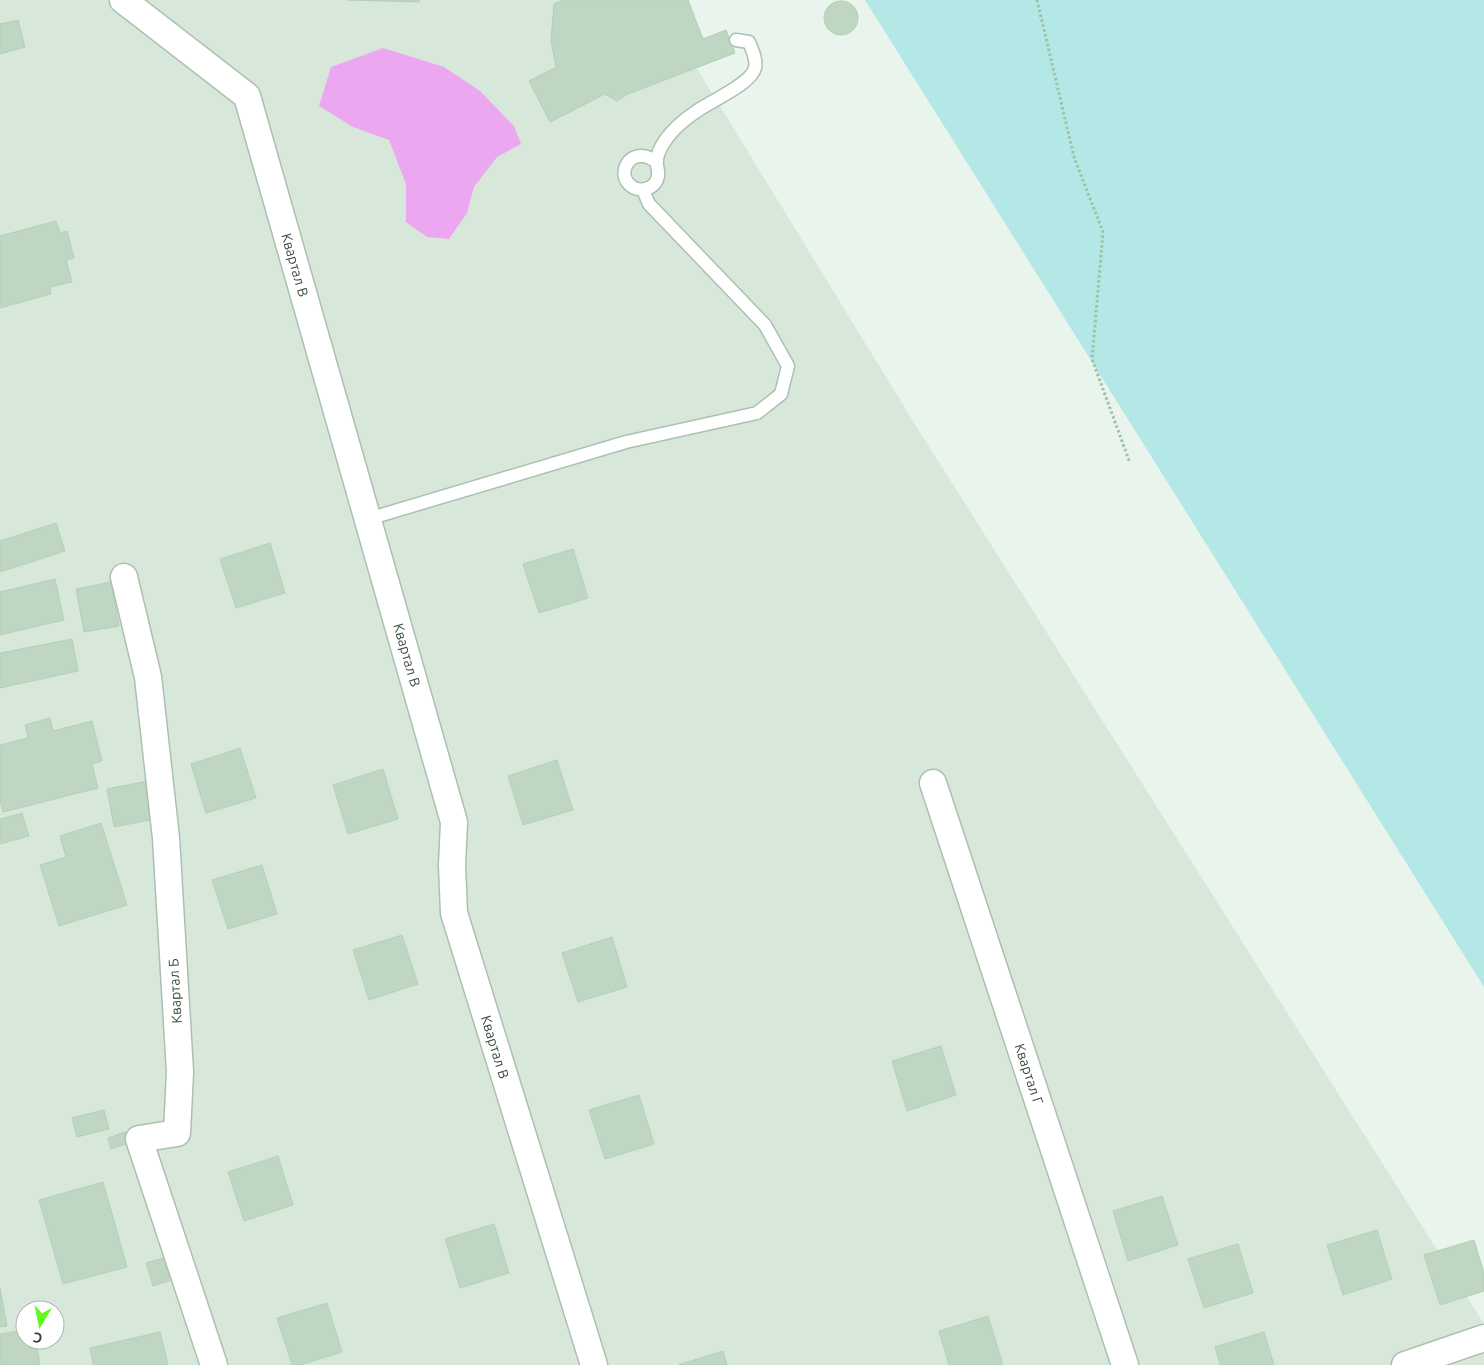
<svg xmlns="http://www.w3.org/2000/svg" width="1484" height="1365" font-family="Ubuntu,sans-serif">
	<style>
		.residential { fill: #d7e8db; fill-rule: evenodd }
		.green { fill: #b3e8e7 }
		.water { fill: #eba7f0 }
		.building { fill: #bfd6c2; stroke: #b2d1b6 }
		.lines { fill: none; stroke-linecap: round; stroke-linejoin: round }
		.service-casing { stroke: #acc0b0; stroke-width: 15 }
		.minor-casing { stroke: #acc0b0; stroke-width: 29 }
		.path { stroke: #9dc2a3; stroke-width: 3; stroke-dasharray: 2.5 2.5; stroke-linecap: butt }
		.service { stroke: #fff; stroke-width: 12 }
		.minor { stroke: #fff; stroke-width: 26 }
		.labels { text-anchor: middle; stroke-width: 5; stroke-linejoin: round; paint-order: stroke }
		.street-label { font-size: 14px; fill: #37483a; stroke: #fff }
	</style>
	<rect width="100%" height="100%" fill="#e9f4ec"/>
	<path class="residential" d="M0,0h655l261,426 568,898v41h-1484zM25,1310h30v30h-30z"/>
	<path class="green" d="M865,0h619v987z"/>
	<path class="water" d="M383,48l61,19 36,24 34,35 7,18 -24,13 -23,30 -7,26 -18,26 -22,-2 -21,-15v-38l-17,-44 -36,-13 -34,-21 12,-39z"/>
	<path class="building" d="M347,0h72v2z
		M562,0h126l15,39 23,-9 9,23 -107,41 -11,7 -12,-7 -55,28 -21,-41 27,-14 -5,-26 3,-37z
		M824 18a17 17 0 1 1 34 0a17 17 0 1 1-34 0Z
		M18,20l7,27 -25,7v-30z
		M56,221l4,12 7,-2 7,27 -8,2 6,22 -22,5 1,7 -51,14v-72z
		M56,523l9,28 -65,21v-31z
		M270,543l15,50 -49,15 -16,-49z
		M573,549l15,49 -49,15 -16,-49z
		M55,579l9,41 -64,15v-43z
		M111,582l8,44 -35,6 -8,-43z
		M72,639l6,32 -78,17v-35z
		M50,718l3,13 39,-10 10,40 -10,3 6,24 -95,24 -3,-11v-56l28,-7 -3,-13z
		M240,748l16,50 -50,15 -15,-49z
		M557,760l16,50 -50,15 -15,-49z
		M383,769l15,50 -50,15 -15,-49z
		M147,781l8,38 -41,8 -7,-38z
		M22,813l7,23 -29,8v-25z
		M101,823l26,82 -68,21 -19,-61 26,-8 -6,-21z
		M262,865l15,49 -49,15 -16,-49z
		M402,935l16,49 -49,16 -16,-50z
		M612,937l15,50 -49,15 -16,-49z
		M941,1046l15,49 -49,16 -15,-50z
		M639,1095l15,49 -49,15 -16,-49z
		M104,1110l5,19 -32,8 -5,-19z
		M125,1132l4,11 -18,6 -3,-11z
		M278,1156l15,49 -49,16 -16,-49z
		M103,1182l24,85 -64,17 -24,-84z
		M1162,1196l16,49 -50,16 -15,-50z
		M494,1224l15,49 -49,15 -15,-49z
		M1377,1230l15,49 -49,16 -16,-50z
		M1474,1240l10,33v18l-44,14 -16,-50z
		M1238,1244l15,49 -49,15 -16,-49z
		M167,1257l7,22 -21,7 -7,-23z
		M0,1288l7,38 -7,1z
		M40,1301l2,9h-11l-2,-6z
		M327,1303l15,49 -42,13h-8l-15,-47z
		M988,1316l15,49h-54l-10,-34z
		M25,1330v10h11l4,25h-40v-31z
		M160,1332l8,33h-75l-3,-17z
		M1264,1332l10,33h-54l-5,-18z
		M723,1351l4,14h-49z"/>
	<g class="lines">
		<g class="service-casing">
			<path id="service" d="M656,161c-4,-2 -9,-5 -14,-5 -14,-1 -23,16 -14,27 9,11 28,7 30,-7 1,-5 -2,-11 -1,-15 0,-9 8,-21 14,-28 7,-8 17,-16 26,-22 14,-10 54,-27 58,-43 2,-8 -3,-19 -6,-26l-13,-2
				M368,519l258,-77 131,-29 24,-19 7,-28 -23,-41 -116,-121 -6,-14"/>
		</g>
		<g class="minor-casing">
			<path id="minor" d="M123,0l124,96 207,726 -2,43 2,48 140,452
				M124,577l24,100 18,161 14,234 -3,61 -38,6 75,226
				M933,783l192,582
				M1405,1365l79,-27"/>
		</g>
		<path class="path" d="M1037,0l37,157 29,75 -11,127 38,104"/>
		<use href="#service" class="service"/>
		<use href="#minor" class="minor"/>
	</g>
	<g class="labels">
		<g class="street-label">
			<text transform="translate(295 265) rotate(74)" y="5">Квартал В</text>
			<text transform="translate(407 655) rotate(74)" y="5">Квартал В</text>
			<text transform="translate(175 991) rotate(-93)" y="5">Квартал Б</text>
			<text transform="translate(495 1047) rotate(73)" y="5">Квартал В</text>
			<text transform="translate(1029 1074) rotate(72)" y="5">Квартал Г</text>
		</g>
	</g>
	<g transform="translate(40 1325) rotate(190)"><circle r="24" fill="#ffffff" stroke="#afb6b0"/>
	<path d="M0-4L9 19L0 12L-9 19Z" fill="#63f71d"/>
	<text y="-8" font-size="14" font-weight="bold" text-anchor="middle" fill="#37483a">С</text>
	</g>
</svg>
